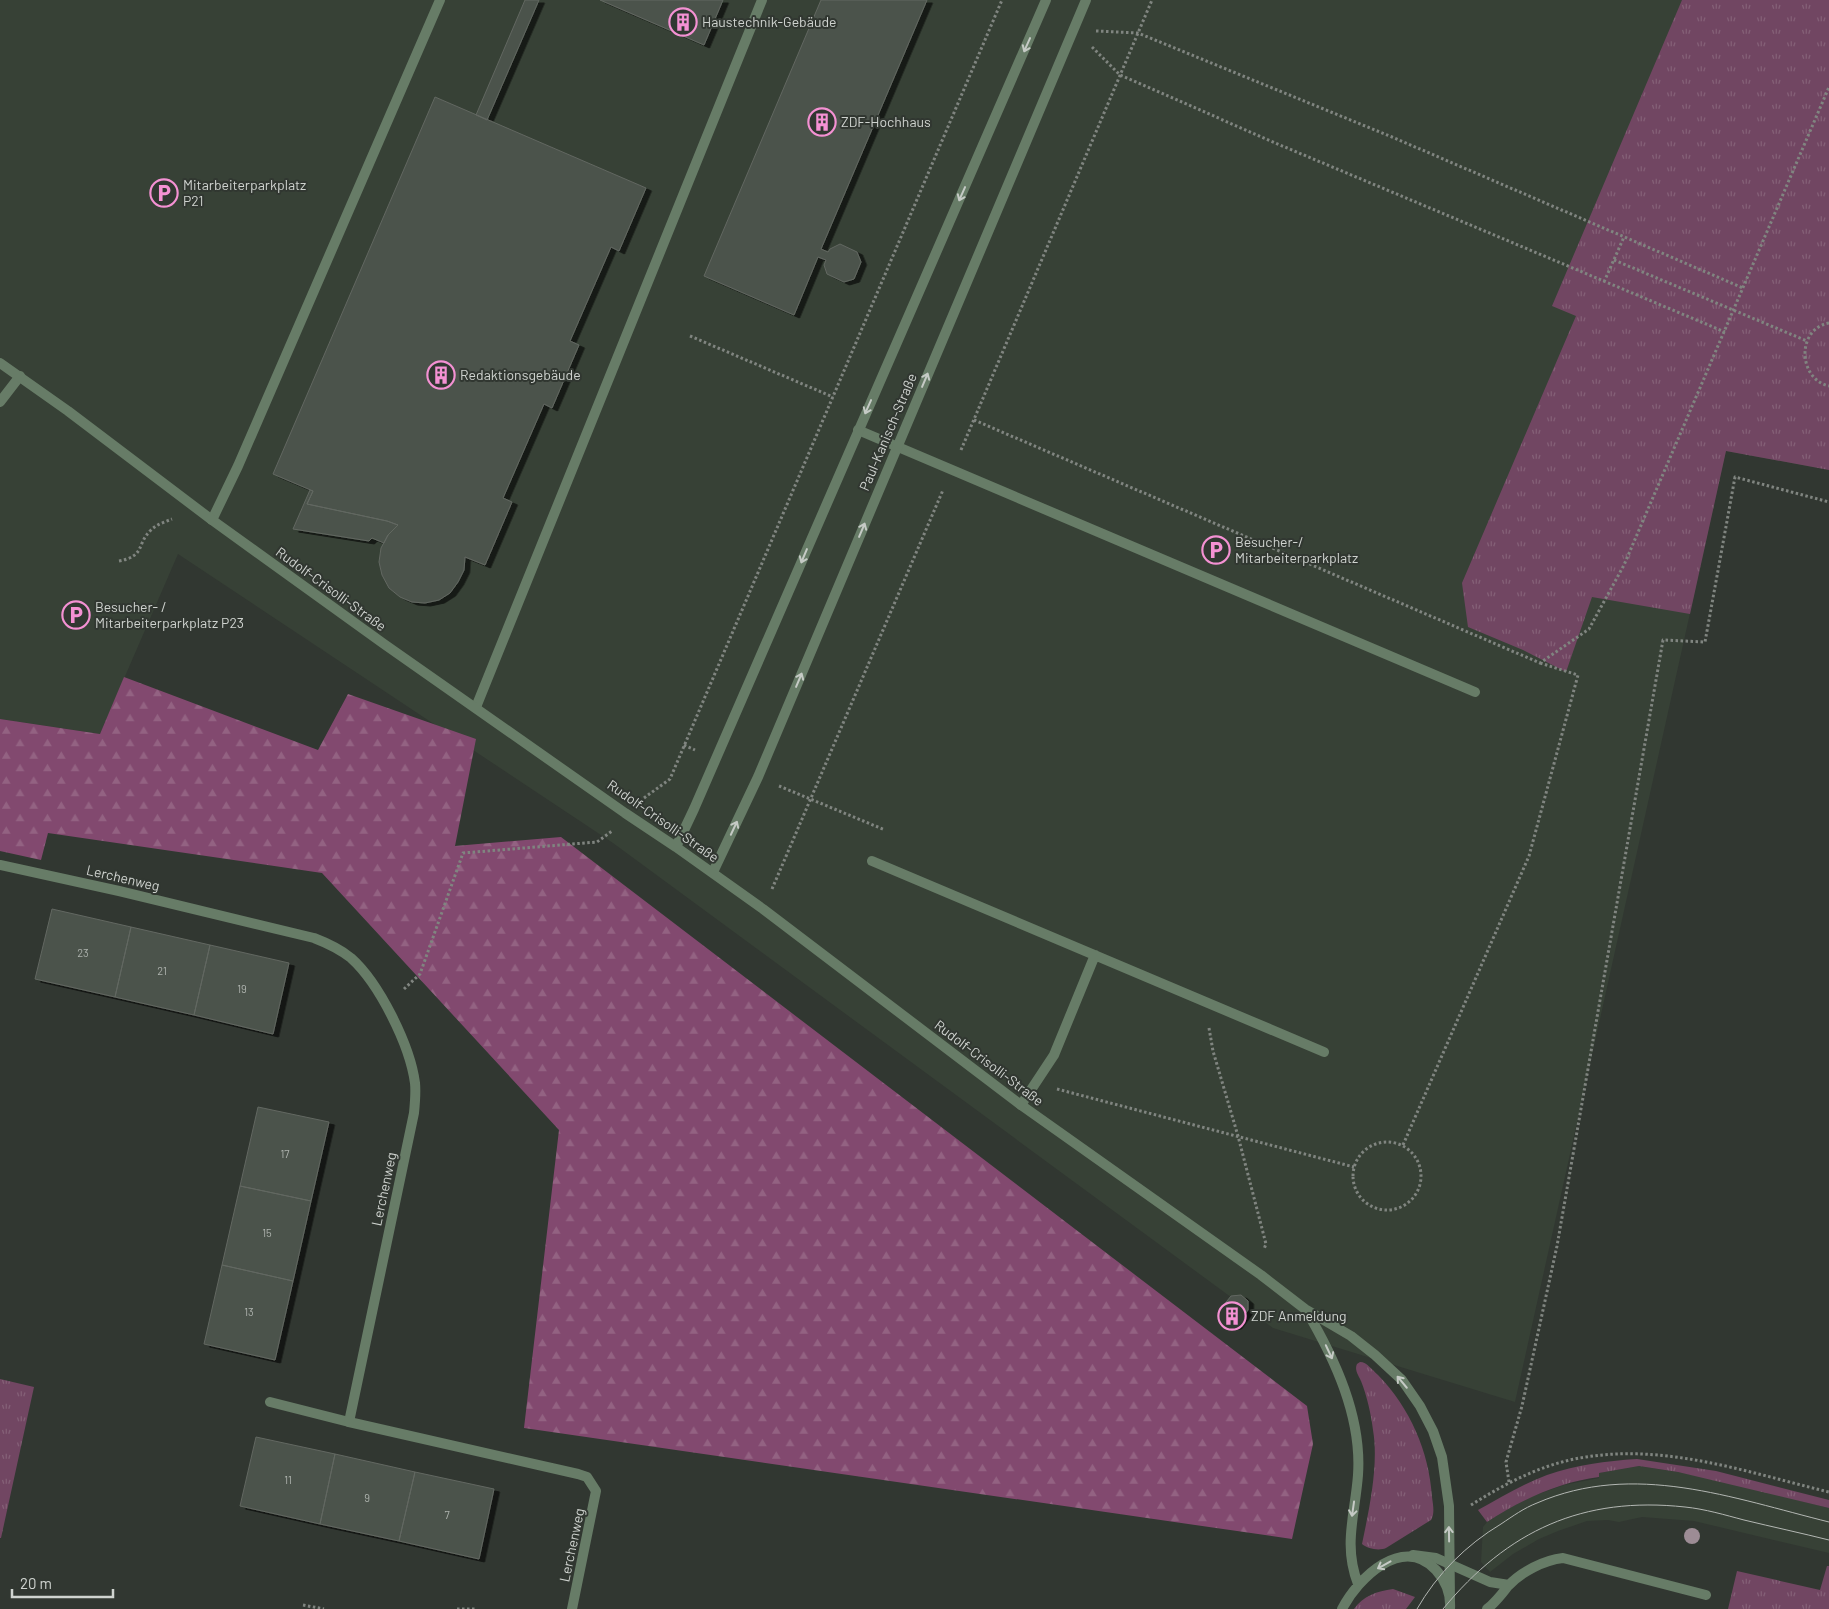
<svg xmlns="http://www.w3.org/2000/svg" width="1829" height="1609" font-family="Barlow,sans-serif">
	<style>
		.built { fill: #374136 }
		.grass { fill: url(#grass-tufts) }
		.forest { fill: url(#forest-firs) }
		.building { fill: #4c524c; stroke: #626861; filter: url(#shadow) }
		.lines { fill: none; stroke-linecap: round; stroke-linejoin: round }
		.path { stroke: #808580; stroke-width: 3; stroke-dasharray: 2.5 2.5; stroke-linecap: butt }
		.lane { stroke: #677c67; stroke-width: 10 }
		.street { stroke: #677c67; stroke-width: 10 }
		.tram { stroke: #b3b7b3; stroke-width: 1 }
		.tree { fill: #9d8c95 }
		.oneway { stroke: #c5cac5 }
		.labels { text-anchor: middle; stroke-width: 4; stroke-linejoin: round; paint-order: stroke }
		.number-label { font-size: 11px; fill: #aeb3ae }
		.poi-label { font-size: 14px; fill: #cfd3cf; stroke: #313731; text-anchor: start }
		.street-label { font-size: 14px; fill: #cfd3cf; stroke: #313731 }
	</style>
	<defs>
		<pattern id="grass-tufts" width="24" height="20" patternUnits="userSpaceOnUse" patternTransform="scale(1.25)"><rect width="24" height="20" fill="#714662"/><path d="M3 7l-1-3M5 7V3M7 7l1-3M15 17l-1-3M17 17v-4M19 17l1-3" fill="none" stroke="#846077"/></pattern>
		<pattern id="forest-firs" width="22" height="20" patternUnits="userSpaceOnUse" patternTransform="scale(1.25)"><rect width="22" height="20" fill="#82496f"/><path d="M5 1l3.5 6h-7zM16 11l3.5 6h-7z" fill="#936282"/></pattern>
		<filter id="shadow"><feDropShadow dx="5.5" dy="3" stdDeviation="0" flood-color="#0009"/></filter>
	</defs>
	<rect width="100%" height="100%" fill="#313731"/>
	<path class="built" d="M0,0h1829v470l-103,-19 -211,951 -242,-74 -660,-485 -435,-289 -78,180 -100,-15z
		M1639,1466l39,6 36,7 115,29v45l-135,-32 -52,-4 -23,5 -11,-2 -21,1 -29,10 -19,8 -26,15 -23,18 -9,-10 2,-35 4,-5 20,-13 23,-12 34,-12 35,-7v-5z"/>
	<path class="grass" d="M1682,0h147v470l-103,-19 -36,163 -98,-17 -26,75 -43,-22 -55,-23 -6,-44 114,-267 -24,-10z
		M1360,1362c7,0 12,8 18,13 32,33 51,76 54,122 1,8 3,16 -1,23l-45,28c-7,3 -18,1 -24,-4 7,-34 17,-79 11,-114 -2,-16 -6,-34 -12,-49 -2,-5 -7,-11 -4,-17z
		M0,1379l34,8 -33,151h-1z
		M1637,1459l79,12 113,29v8l-151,-36 -39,-6 -40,7v4c-40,5 -78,23 -112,45l-9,-12c22,-12 45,-26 69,-35 29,-10 59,-14 90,-16z
		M1827,1566h2v43h-101l9,-38 83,19z
		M1393,1589l22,8 -9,12h-52c9,-13 23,-18 39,-20z"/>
	<path class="forest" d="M124,677l194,73 30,-56 128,45 -21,107 106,-9 746,569 6,38 -21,95 -768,-111 35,-298 -237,-257 -274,-40 -7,27 -41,-9v-132l100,15z"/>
	<path class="building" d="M525,0h14l-52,120 -11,-5z
		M600,0h123l-19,45z
		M821,0h106l-106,249 7,3 2,-3 10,-5 17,8 4,10 -7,17 -10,3 -17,-8 -3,-9 2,-5 -8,-3 -24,58 -90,-39z
		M435,97l211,91 -27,63 -8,-4 -41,94 9,4 -27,63 -8,-4 -41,94 9,4 -27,63 -20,-8 -1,13 -6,12 -8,11 -11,7 -14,3 -13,-1 -12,-5 -11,-9 -7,-13 -3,-13 2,-14 7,-13 10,-10 -11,-4 -80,-17 6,-13 -40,-17z
		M310,490l3,1 -6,13 80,17 11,4 -10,10 -4,8 -12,-5 -3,3 -76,-12z
		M52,909l79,18 -16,70 -80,-18z
		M131,927l79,18 -16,70 -79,-18z
		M210,945l79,18 -16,71 -79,-19z
		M258,1107l71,15 -18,79 -71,-15z
		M240,1186l71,15 -18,80 -71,-16z
		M222,1265l71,16 -18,79 -71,-16z
		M1241,1295l7,6v9l-12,16 -9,1 -7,-6 -1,-10 12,-15z
		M256,1437l79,17 -15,70 -80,-18z
		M335,1454l80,18 -16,69 -79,-17z
		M415,1472l79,17 -15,70 -80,-18z"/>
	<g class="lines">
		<path class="path" d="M1096,31l42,2 254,104 351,151
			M1092,47l28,28 160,70 445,187
			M1614,260l193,81
			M1604,282l20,-45
			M1829,323c-33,6 -31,56 0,63
			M690,336l143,61
			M974,420l566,243 49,-34 35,-64 205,-478
			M961,450l191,-450
			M119,561c27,-5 17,-17 32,-31 6,-6 14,-8 21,-11
			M684,745l11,5
			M779,786l106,44
			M644,798l26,-19 332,-779
			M772,889l171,-399
			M404,989l16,-15 43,-121 134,-11 15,-11
			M1209,1028l4,23 25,85 28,108 -2,5
			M1057,1089l297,78
			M1353 1176a34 34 0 1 1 68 0a34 34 0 1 1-68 0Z
			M1403,1145l126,-289 49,-181 -38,-12
			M1509,1482l-3,-20 16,-56 35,-160 106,-606 42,2 30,-165 94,25
			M1471,1505c35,-22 73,-42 115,-48 82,-13 164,16 243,35
			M303,1605l21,4
			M457,1609h19"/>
		<path class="lane" d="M0,402l20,-26
			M858,430l617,262
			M212,520l26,-54 202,-466
			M476,707l286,-707
			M872,861l452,191
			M1021,1105l33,-50 41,-100
			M270,1402l79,20
			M1413,1555l23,3 54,24 19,3
			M1487,1609c9,-7 14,-14 21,-23 13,-14 36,-26 55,-28l143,37"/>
		<path class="street" d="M0,363l68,48 144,109 172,124 241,169 51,34 87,62 258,196 240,170 44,34 46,27 24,19 27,25 18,26 13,25 9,26 7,49 1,94
			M676,847l18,-38 352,-809
			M0,865l119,26 195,47c13,5 26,11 37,20 28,25 59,87 64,125 1,10 0,20 -1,30l-65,309 229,52 9,3 9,14 -24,118
			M713,872l45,-95 328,-777
			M1306,1310c29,49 56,107 52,165 -3,40 -15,70 0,109
			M1342,1609c16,-31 61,-75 94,-39 10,11 15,24 14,39"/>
		<path class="tram" d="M1417,1609c20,-35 49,-64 84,-85 12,-8 23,-16 36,-21 97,-42 195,-5 292,19
			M1443,1609c65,-79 140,-113 242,-102 20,2 40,8 59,13 29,7 57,13 85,20"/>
	</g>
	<circle class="tree" cx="1692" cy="1536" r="8"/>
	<defs><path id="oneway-shaft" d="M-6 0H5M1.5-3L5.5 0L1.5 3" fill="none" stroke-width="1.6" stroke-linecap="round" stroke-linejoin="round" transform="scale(1.25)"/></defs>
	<g class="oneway">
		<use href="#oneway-shaft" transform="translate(1027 45) rotate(114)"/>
		<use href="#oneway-shaft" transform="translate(962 194) rotate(114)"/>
		<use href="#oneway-shaft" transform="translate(925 380) rotate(-67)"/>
		<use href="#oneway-shaft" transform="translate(868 407) rotate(114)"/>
		<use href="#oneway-shaft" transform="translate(862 530) rotate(-67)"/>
		<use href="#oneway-shaft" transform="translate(804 556) rotate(113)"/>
		<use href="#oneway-shaft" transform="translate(799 680) rotate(-67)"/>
		<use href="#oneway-shaft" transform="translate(734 828) rotate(-65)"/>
		<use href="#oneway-shaft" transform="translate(1329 1352) rotate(65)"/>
		<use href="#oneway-shaft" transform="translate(1402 1382) rotate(-130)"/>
		<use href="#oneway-shaft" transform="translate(1353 1509) rotate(98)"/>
		<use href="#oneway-shaft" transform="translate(1449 1534) rotate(-91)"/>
		<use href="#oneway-shaft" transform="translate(1384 1565) rotate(151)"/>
	</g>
	<defs>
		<g id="building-ring" transform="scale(1.4375)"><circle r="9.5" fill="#313731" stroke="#f491d3" stroke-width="1.5"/><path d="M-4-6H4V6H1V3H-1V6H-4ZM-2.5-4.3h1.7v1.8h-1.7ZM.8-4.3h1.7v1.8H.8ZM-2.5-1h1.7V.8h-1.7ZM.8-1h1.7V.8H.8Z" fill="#f491d3"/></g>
		<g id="parking-ring" transform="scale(1.4375)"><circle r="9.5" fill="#313731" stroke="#f491d3" stroke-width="1.5"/><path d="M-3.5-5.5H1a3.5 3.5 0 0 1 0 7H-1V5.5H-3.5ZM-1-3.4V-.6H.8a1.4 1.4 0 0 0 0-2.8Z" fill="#f491d3"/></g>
	</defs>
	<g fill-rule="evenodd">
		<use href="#building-ring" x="683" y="22"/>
		<use href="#building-ring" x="822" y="122"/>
		<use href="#parking-ring" x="164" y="193"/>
		<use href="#building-ring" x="441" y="375"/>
		<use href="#parking-ring" x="1216" y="550"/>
		<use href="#parking-ring" x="76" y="615"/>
		<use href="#building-ring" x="1232" y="1316"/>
	</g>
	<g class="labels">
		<g class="number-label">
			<text x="83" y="957">23</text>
			<text x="162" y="975">21</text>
			<text x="242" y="993">19</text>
			<text x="285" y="1158">17</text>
			<text x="267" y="1237">15</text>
			<text x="249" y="1316">13</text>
			<text x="288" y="1484">11</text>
			<text x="367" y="1502">9</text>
			<text x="447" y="1519">7</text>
		</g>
		<g class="poi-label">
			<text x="702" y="27">Haustechnik-Gebäude</text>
			<text x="841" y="127">ZDF-Hochhaus</text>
			<text x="183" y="190">Mitarbeiterparkplatz<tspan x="183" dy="16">P21</tspan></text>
			<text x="460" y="380">Redaktionsgebäude</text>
			<text x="1235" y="547">Besucher-/<tspan x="1235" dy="16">Mitarbeiterparkplatz</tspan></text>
			<text x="95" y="612">Besucher- /<tspan x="95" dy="16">Mitarbeiterparkplatz P23</tspan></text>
			<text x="1251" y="1321">ZDF Anmeldung</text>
		</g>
		<g class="street-label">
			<text transform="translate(888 432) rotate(-67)" y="5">Paul-Kanisch-Straße</text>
			<text transform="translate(331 589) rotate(36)" y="5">Rudolf-Crisolli-Straße</text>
			<text transform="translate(663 821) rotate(35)" y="5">Rudolf-Crisolli-Straße</text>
			<text transform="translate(123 878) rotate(13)" y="5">Lerchenweg</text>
			<text transform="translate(989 1063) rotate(37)" y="5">Rudolf-Crisolli-Straße</text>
			<text transform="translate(384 1189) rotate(-78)" y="5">Lerchenweg</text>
			<text transform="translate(572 1545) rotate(-78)" y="5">Lerchenweg</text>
		</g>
	</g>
	<path d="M12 1589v8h101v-8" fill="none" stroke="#cfd3cf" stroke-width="2.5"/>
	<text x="20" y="1589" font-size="15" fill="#cfd3cf" stroke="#313731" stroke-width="4" paint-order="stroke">20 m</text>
</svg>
